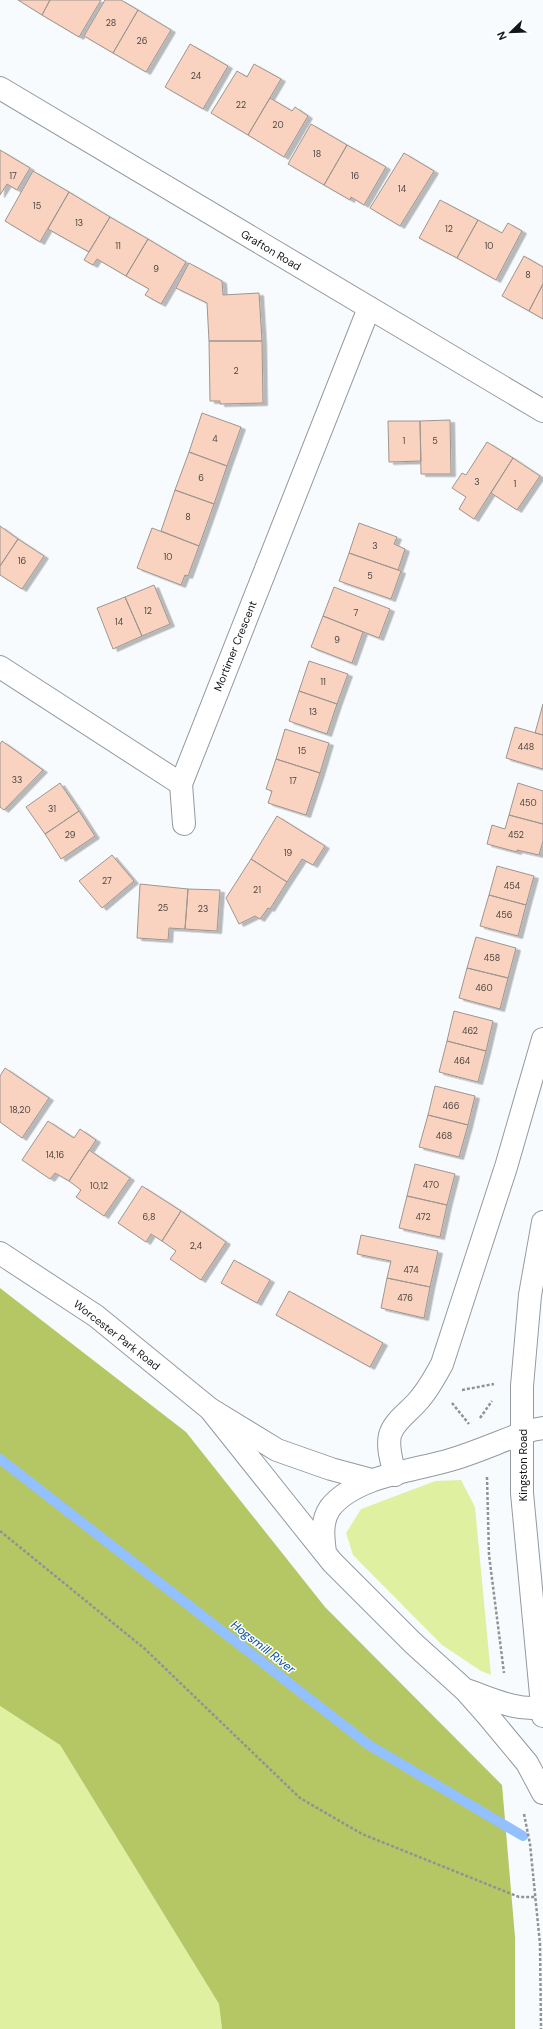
<svg xmlns="http://www.w3.org/2000/svg" width="543" height="2029" font-family="'DM Sans',sans-serif">
	<style>
		.green { fill: #e0f0a1 }
		.forest { fill: #b5c764 }
		.lines { fill: none; stroke-linecap: round; stroke-linejoin: round }
		.stream { stroke: #93c0fe; stroke-width: 10 }
		.building { fill: #f9d3bf; stroke: #9e9590; filter: url(#shadow) }
		.minor-casing { stroke: #939aa2; stroke-width: 24 }
		.tertiary-casing { stroke: #939aa2; stroke-width: 24 }
		.secondary-casing { stroke: #939aa2; stroke-width: 24 }
		.trunk-casing { stroke: #939aa2; stroke-width: 24 }
		.path { stroke: #909396; stroke-width: 2.5; stroke-dasharray: 3 2; stroke-linecap: butt }
		.minor { stroke: #fff; stroke-width: 22 }
		.tertiary { stroke: #fff; stroke-width: 22 }
		.secondary { stroke: #fff; stroke-width: 22 }
		.trunk { stroke: #fff; stroke-width: 22 }
		.labels { text-anchor: middle; stroke-width: 3; stroke-linejoin: round; paint-order: stroke }
		.number-label { font-size: 9px; fill: #4d4643 }
		.street-label { font-size: 11px; fill: #14171a; stroke: #fff }
		.water-label { font-size: 12px; font-style: italic; fill: #004ea6; stroke: #fff }
	</style>
	<defs>
		<filter id="shadow"><feDropShadow dx="4.5" dy="2.5" stdDeviation="0" flood-color="#0004"/></filter>
	</defs>
	<rect width="100%" height="100%" fill="#f8fbfe"/>
	<path class="green" d="M461,1480l14,27 16,168 -10,-4 -39,-26 -89,-90 -7,-22 15,-24 74,-28z
		M0,1706l60,39 159,259 3,25h-222z"/>
	<path class="forest" d="M0,1288l186,144 139,175 177,178 13,152v92h-293l-3,-25 -159,-259 -60,-39z"/>
	<g class="lines">
		<path class="stream" d="M0,1459l369,286 154,91"/>
	</g>
	<path class="building" d="M18,0h32l-8,15z
		M50,0h51l-22,37 -37,-22z
		M105,0h16l17,10 -25,43 -29,-17z
		M138,10l33,20 -25,42 -33,-19z
		M190,44l38,22 -25,43 -38,-22z
		M254,64l27,15 -33,56 -37,-22 26,-42 10,6z
		M270,98l22,13 3,-4 13,9 -24,41 -36,-22z
		M311,124l36,21 -23,40 -36,-21z
		M347,145l39,22 -22,38 -13,-8 -1,3 -26,-15z
		M0,150l30,18 -13,22 -10,-6 -7,11z
		M404,153l30,18 -34,55 -30,-18z
		M33,171l36,21 -29,50 -35,-21z
		M69,192l41,25 -21,35 -41,-23z
		M440,200l38,20 -21,38 -38,-20z
		M110,217l38,22 -22,37 -29,-17 -4,6 -9,-5z
		M478,220l24,13 6,-10 14,8 -26,49 -39,-22z
		M148,239l38,23 -25,42 -16,-9 4,-6 -23,-13z
		M524,256l19,11v17l-14,27 -27,-15z
		M189,263l33,18 1,14 36,-2 3,48h-53l-2,-38 -31,-15z
		M543,284v35l-14,-8z
		M209,341h53l1,62 -43,1v-3h-10z
		M202,413l39,14 -14,39 -38,-14z
		M450,420l1,54h-30l-1,-53z
		M388,421h32l1,40 -32,1z
		M487,442l26,16 -39,61 -15,-10 7,-12 -14,-9 10,-15 4,2z
		M189,452l38,14 -13,38 -39,-14z
		M513,458l27,18 -23,34 -26,-17z
		M175,490l39,14 -15,42 -38,-15z
		M359,523l38,14 -3,7 11,5 -7,21 -49,-17z
		M0,526l18,13 -18,27z
		M152,528l47,18 -11,30 -3,-1 -4,10 -44,-17z
		M18,539l26,17 -22,33 -22,-14v-9z
		M349,553l52,18 -10,28 -52,-18z
		M154,585l16,39 -28,12 -17,-39z
		M334,587l56,22 -11,29 -56,-22z
		M125,597l17,39 -29,13 -16,-41z
		M323,616l40,16 -11,31 -41,-16z
		M309,661l39,13 -11,30 -38,-13z
		M299,691l38,13 -10,30 -38,-13z
		M543,704v31l-8,-2z
		M515,727l28,8v34l-37,-11z
		M285,729l44,14 -9,30 -44,-14z
		M2,741l41,29 -39,40 -4,-3v-63z
		M276,759l44,14 -14,42 -38,-12 4,-12 -6,-2z
		M60,783l19,28 -34,23 -19,-27z
		M518,783l25,8v33l-34,-9z
		M79,811l16,25 -34,23 -16,-25z
		M509,815l34,9v17l-4,14 -22,-5v2l-30,-8 5,-19 13,4z
		M277,816l48,30 -12,19 -11,-6 -15,23 -36,-23z
		M112,855l22,26 -32,27 -23,-27z
		M251,859l36,23 -17,27 -2,-1 -8,11 -5,-3 -16,8 -13,-26z
		M497,866l37,10 -8,29 -37,-10z
		M140,884l48,5 -3,40 -16,-1 -1,12 -31,-2z
		M188,889l32,1 -3,41 -32,-2z
		M489,895l37,10 -8,31 -38,-10z
		M476,937l40,11 -8,30 -41,-10z
		M467,968l41,10 -8,31 -41,-11z
		M454,1011l39,10 -7,30 -39,-10z
		M447,1041l39,10 -8,31 -39,-10z
		M5,1068l44,30 -27,40 -22,-16v-46z
		M435,1086l40,10 -7,29 -40,-10z
		M428,1115l40,10 -9,32 -40,-10z
		M48,1121l26,17 6,-9 16,11 -27,41 -14,-8 -5,6 -28,-19z
		M89,1150l41,28 -26,38 -28,-19 5,-7 -12,-9z
		M415,1164l40,10 -8,31 -40,-9z
		M142,1186l39,25 -19,30 -11,-7 -5,8 -28,-19z
		M407,1196l40,9 -7,32 -41,-9z
		M181,1211l45,31 -25,38 -31,-21 6,-8 -14,-10z
		M361,1235l77,16 -8,36 -43,-9 4,-17 -34,-7z
		M234,1260l36,20 -13,23 -36,-20z
		M387,1278l43,9 -6,31 -43,-10z
		M289,1291l94,52 -13,24 -94,-52z"/>
	<g class="lines">
		<g class="minor-casing">
			<path id="minor" d="M0,667l181,117 188,-476
				M181,784l3,40
				M395,1475c-3,-13 -8,-27 -5,-40 4,-14 19,-23 28,-34 10,-11 17,-24 24,-37l64,-197 37,-128"/>
		</g>
		<g class="tertiary-casing">
			<path id="tertiary" d="M0,88l543,323"/>
		</g>
		<g class="secondary-casing">
			<path id="secondary" d="M0,1253l96,63 114,93 67,41 54,19 41,11
				M210,1409l122,153 81,81 52,47 23,26 39,47 16,30
				M325,1552c-2,-14 -4,-31 5,-44 25,-32 83,-37 120,-48 28,-8 55,-21 82,-30l11,-2
				M466,1690c24,8 51,22 77,17"/>
		</g>
		<g class="trunk-casing">
			<path id="trunk" d="M543,1222l-13,73 -8,91v107l21,223"/>
		</g>
		<path class="path" d="M462,1390l32,-6
			M452,1403l17,21
			M480,1418l12,-17
			M487,1477l2,78 15,118
			M0,1531l145,118 155,149 62,36 157,63h17
			M524,1814l6,30 10,100 1,85"/>
		<use href="#minor" class="minor"/>
		<use href="#tertiary" class="tertiary"/>
		<use href="#secondary" class="secondary"/>
		<use href="#trunk" class="trunk"/>
	</g>
	<g class="labels">
		<g class="number-label">
			<text x="111" y="26">28</text>
			<text x="142" y="44">26</text>
			<text x="196" y="79">24</text>
			<text x="241" y="108">22</text>
			<text x="278" y="128">20</text>
			<text x="317" y="157">18</text>
			<text x="13" y="179">17</text>
			<text x="355" y="179">16</text>
			<text x="402" y="192">14</text>
			<text x="37" y="209">15</text>
			<text x="79" y="226">13</text>
			<text x="449" y="232">12</text>
			<text x="118" y="249">11</text>
			<text x="489" y="249">10</text>
			<text x="156" y="272">9</text>
			<text x="528" y="278">8</text>
			<text x="236" y="374">2</text>
			<text x="215" y="442">4</text>
			<text x="404" y="444">1</text>
			<text x="435" y="444">5</text>
			<text x="201" y="481">6</text>
			<text x="477" y="485">3</text>
			<text x="515" y="487">1</text>
			<text x="188" y="520">8</text>
			<text x="375" y="549">3</text>
			<text x="168" y="560">10</text>
			<text x="22" y="564">16</text>
			<text x="370" y="579">5</text>
			<text x="148" y="614">12</text>
			<text x="356" y="616">7</text>
			<text x="119" y="625">14</text>
			<text x="337" y="643">9</text>
			<text x="323" y="685">11</text>
			<text x="313" y="715">13</text>
			<text x="526" y="750">448</text>
			<text x="302" y="754">15</text>
			<text x="17" y="783">33</text>
			<text x="293" y="784">17</text>
			<text x="528" y="806">450</text>
			<text x="52" y="812">31</text>
			<text x="70" y="838">29</text>
			<text x="516" y="838">452</text>
			<text x="288" y="856">19</text>
			<text x="107" y="884">27</text>
			<text x="512" y="889">454</text>
			<text x="257" y="893">21</text>
			<text x="163" y="911">25</text>
			<text x="203" y="912">23</text>
			<text x="504" y="918">456</text>
			<text x="492" y="961">458</text>
			<text x="484" y="991">460</text>
			<text x="470" y="1034">462</text>
			<text x="462" y="1064">464</text>
			<text x="451" y="1109">466</text>
			<text x="20" y="1113">18,20</text>
			<text x="444" y="1139">468</text>
			<text x="55" y="1158">14,16</text>
			<text x="431" y="1188">470</text>
			<text x="99" y="1189">10,12</text>
			<text x="149" y="1220">6,8</text>
			<text x="423" y="1220">472</text>
			<text x="196" y="1249">2,4</text>
			<text x="411" y="1273">474</text>
			<text x="405" y="1301">476</text>
		</g>
		<g class="street-label">
			<text transform="translate(271 250) rotate(31)" y="4">Grafton Road</text>
			<text transform="translate(235 646) rotate(-68)" y="4">Mortimer Crescent</text>
			<text transform="translate(117 1335) rotate(38)" y="4">Worcester Park Road</text>
			<text transform="translate(523 1465) rotate(-90)" y="4">Kingston Road</text>
		</g>
		<g class="water-label">
			<text transform="translate(263 1647) rotate(38)" y="4">Hogsmill River</text>
		</g>
	</g>
	<g transform="translate(511 32) rotate(247)" stroke="#ffffff" stroke-width="3" paint-order="stroke">
	<path d="M0-3L7 15L0 10L-7 15Z" fill="#14171a"/>
	<text y="-6" font-size="11" font-weight="bold" text-anchor="middle" fill="#14171a">N</text>
	</g>
</svg>
